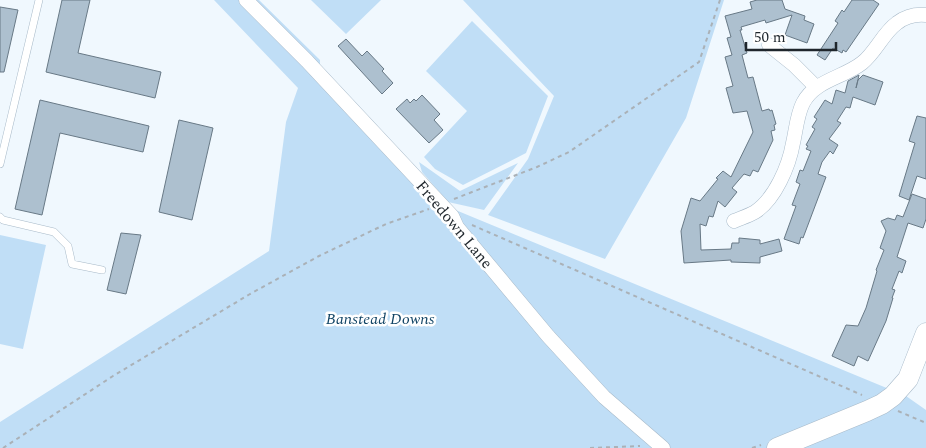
<svg xmlns="http://www.w3.org/2000/svg" width="926" height="448" font-family="Spectral,serif">
	<style>
		.green { fill: #c0def6 }
		.building { fill: #adc0cf; stroke: #687986 }
		.lines { fill: none; stroke-linecap: round; stroke-linejoin: round }
		.lane-casing { stroke: #a8bac9; stroke-width: 8 }
		.street-casing { stroke: #a8bac9; stroke-width: 15 }
		.secondary-casing { stroke: #a8bac9; stroke-width: 21 }
		.path { stroke: #aab1b7; stroke-width: 2; stroke-dasharray: 4 4; stroke-linecap: butt }
		.lane { stroke: #fff; stroke-width: 7 }
		.street { stroke: #fff; stroke-width: 14 }
		.secondary { stroke: #fff; stroke-width: 20 }
		.labels { text-anchor: middle; stroke-width: 5; stroke-linejoin: round; paint-order: stroke }
		.street-label { font-size: 16px; fill: #1f262c; stroke: #fff }
		.park-label { font-size: 16px; font-style: italic; fill: #114465; stroke: #fff }
	</style>
	<rect width="100%" height="100%" fill="#f0f8fe"/>
	<path class="green" d="M214,0h45l61,60v15l121,129 465,192 20,14v38h-926v-26l269,-171 17,-129 12,-34z
		M311,0h70l-35,34z
		M463,0h261l-38,118 -81,141 -117,-44 40,-56 26,-63z
		M472,21l76,75 -22,57 -63,32 -28,-16 -11,-12 43,-46 -41,-40z
		M419,162l41,29 58,-28 -34,47 -36,-8 -26,-30z
		M0,235l46,10 -23,104 -23,-5z"/>
	<path class="building" d="M62,0h28l-12,53 83,19 -6,26 -109,-26z
		M757,0h25l3,9 20,7 -1,4 10,4 -7,19 -22,-8 7,-20 -26,8 -1,-3 -24,7 1,3h-2l7,23 -5,2 6,23 5,-1 9,34 7,-2 1,2 2,-1 4,14 -2,1 1,5 -4,1 2,9 -15,32 -5,-2 -3,6 -6,-2 -12,14 5,4 -12,15 -7,-6 -5,16 -4,-1 -3,10 -6,-2 1,26 30,-1 1,-6h7v-5l21,2v4l19,-5 3,12 -22,6v6l-29,-1v-2l-47,3 -3,-32 10,-33 9,3 18,-22 -2,-1 7,-7 8,6 22,-45 -6,-21 -14,2 -7,-25 7,-2 -8,-29 7,-2 -5,-17 4,-1 -6,-21 27,-7 -2,-7z
		M852,0h21l6,4 -33,48 -3,-2 -1,3 -9,-5 -8,12 -8,-5 21,-32 -3,-2 7,-11 2,2z
		M0,7l18,3 -14,62h-4z
		M346,39l16,17 5,-5 17,18 -2,2 11,12 -11,11 -44,-48z
		M859,75l-3,13 2,-8 5,-5 20,7 -8,23 -22,-8 -3,11 -4,-1 -9,14 4,2 -12,16 9,6 -5,9 -3,-3 -8,11 -4,12 8,3 -23,61 -2,-1 -2,7 -15,-5 12,-33 -4,-1 8,-21 -4,-2 4,-12 3,1 8,-20 -5,-2 2,-3 -2,-1 9,-16 -3,-2 5,-8 -3,-2 11,-17 7,4 4,-14 9,3 3,-12z
		M422,95l18,19 -6,6 9,10 -14,13 -33,-34 11,-10 3,4 4,-4 2,2z
		M40,100l109,26 -6,26 -83,-19 -18,82 -27,-6z
		M917,116l9,2v61l-9,-3 -8,24 -10,-4 16,-53 -6,-2z
		M179,120l34,8 -21,92 -33,-8z
		M912,194l14,5v20l-3,9 -15,-5 -11,34 9,4 -4,12 -3,-2 -7,18 3,1 -3,8h1l-7,23 -18,40 -10,-5 -4,10 -22,-10 14,-31 12,1 8,-18 11,-37 -1,-1 8,-20 -4,-2 6,-17 -5,-10 7,-3 7,2 2,-5 6,2z
		M121,233l20,2 -15,59 -19,-4z"/>
	<g class="lines">
		<g class="lane-casing">
			<path id="lane" d="M0,164l39,-164
				M0,217l3,3 51,12 14,14 4,18 30,6"/>
		</g>
		<g class="street-casing">
			<path id="street" d="M246,0l61,61 145,155 5,11 91,109 56,61 59,51
				M769,45l25,20 22,22
				M734,221c7,-3 14,-5 21,-9 20,-13 34,-46 38,-69 3,-13 4,-28 10,-40 12,-23 40,-25 59,-40 14,-11 21,-30 35,-40 9,-7 19,-9 29,-8"/>
		</g>
		<g class="secondary-casing">
			<path id="secondary" d="M777,448l90,-37 15,-7 11,-8 15,-17 18,-46"/>
		</g>
		<path class="path" d="M454,199l83,-32 32,-15 130,-90 21,-62
			M472,225l390,170
			M898,411l28,12
			M3,448l110,-72 137,-82 69,-38 67,-32 43,-15
			M590,448l50,-2
			M752,448l9,-3"/>
		<use href="#lane" class="lane"/>
		<use href="#street" class="street"/>
		<use href="#secondary" class="secondary"/>
	</g>
	<g class="labels">
		<g class="street-label">
			<text transform="translate(455 224) rotate(50)" y="6">Freedown Lane</text>
		</g>
		<g class="park-label">
			<text x="380" y="324">Banstead Downs</text>
		</g>
	</g>
	<path d="M746 42v8h90v-8" fill="none" stroke="#1f262c" stroke-width="2.5"/>
	<text x="754" y="42" font-size="15" fill="#1f262c" stroke="#ffffff" stroke-width="4" paint-order="stroke">50 m</text>
</svg>
